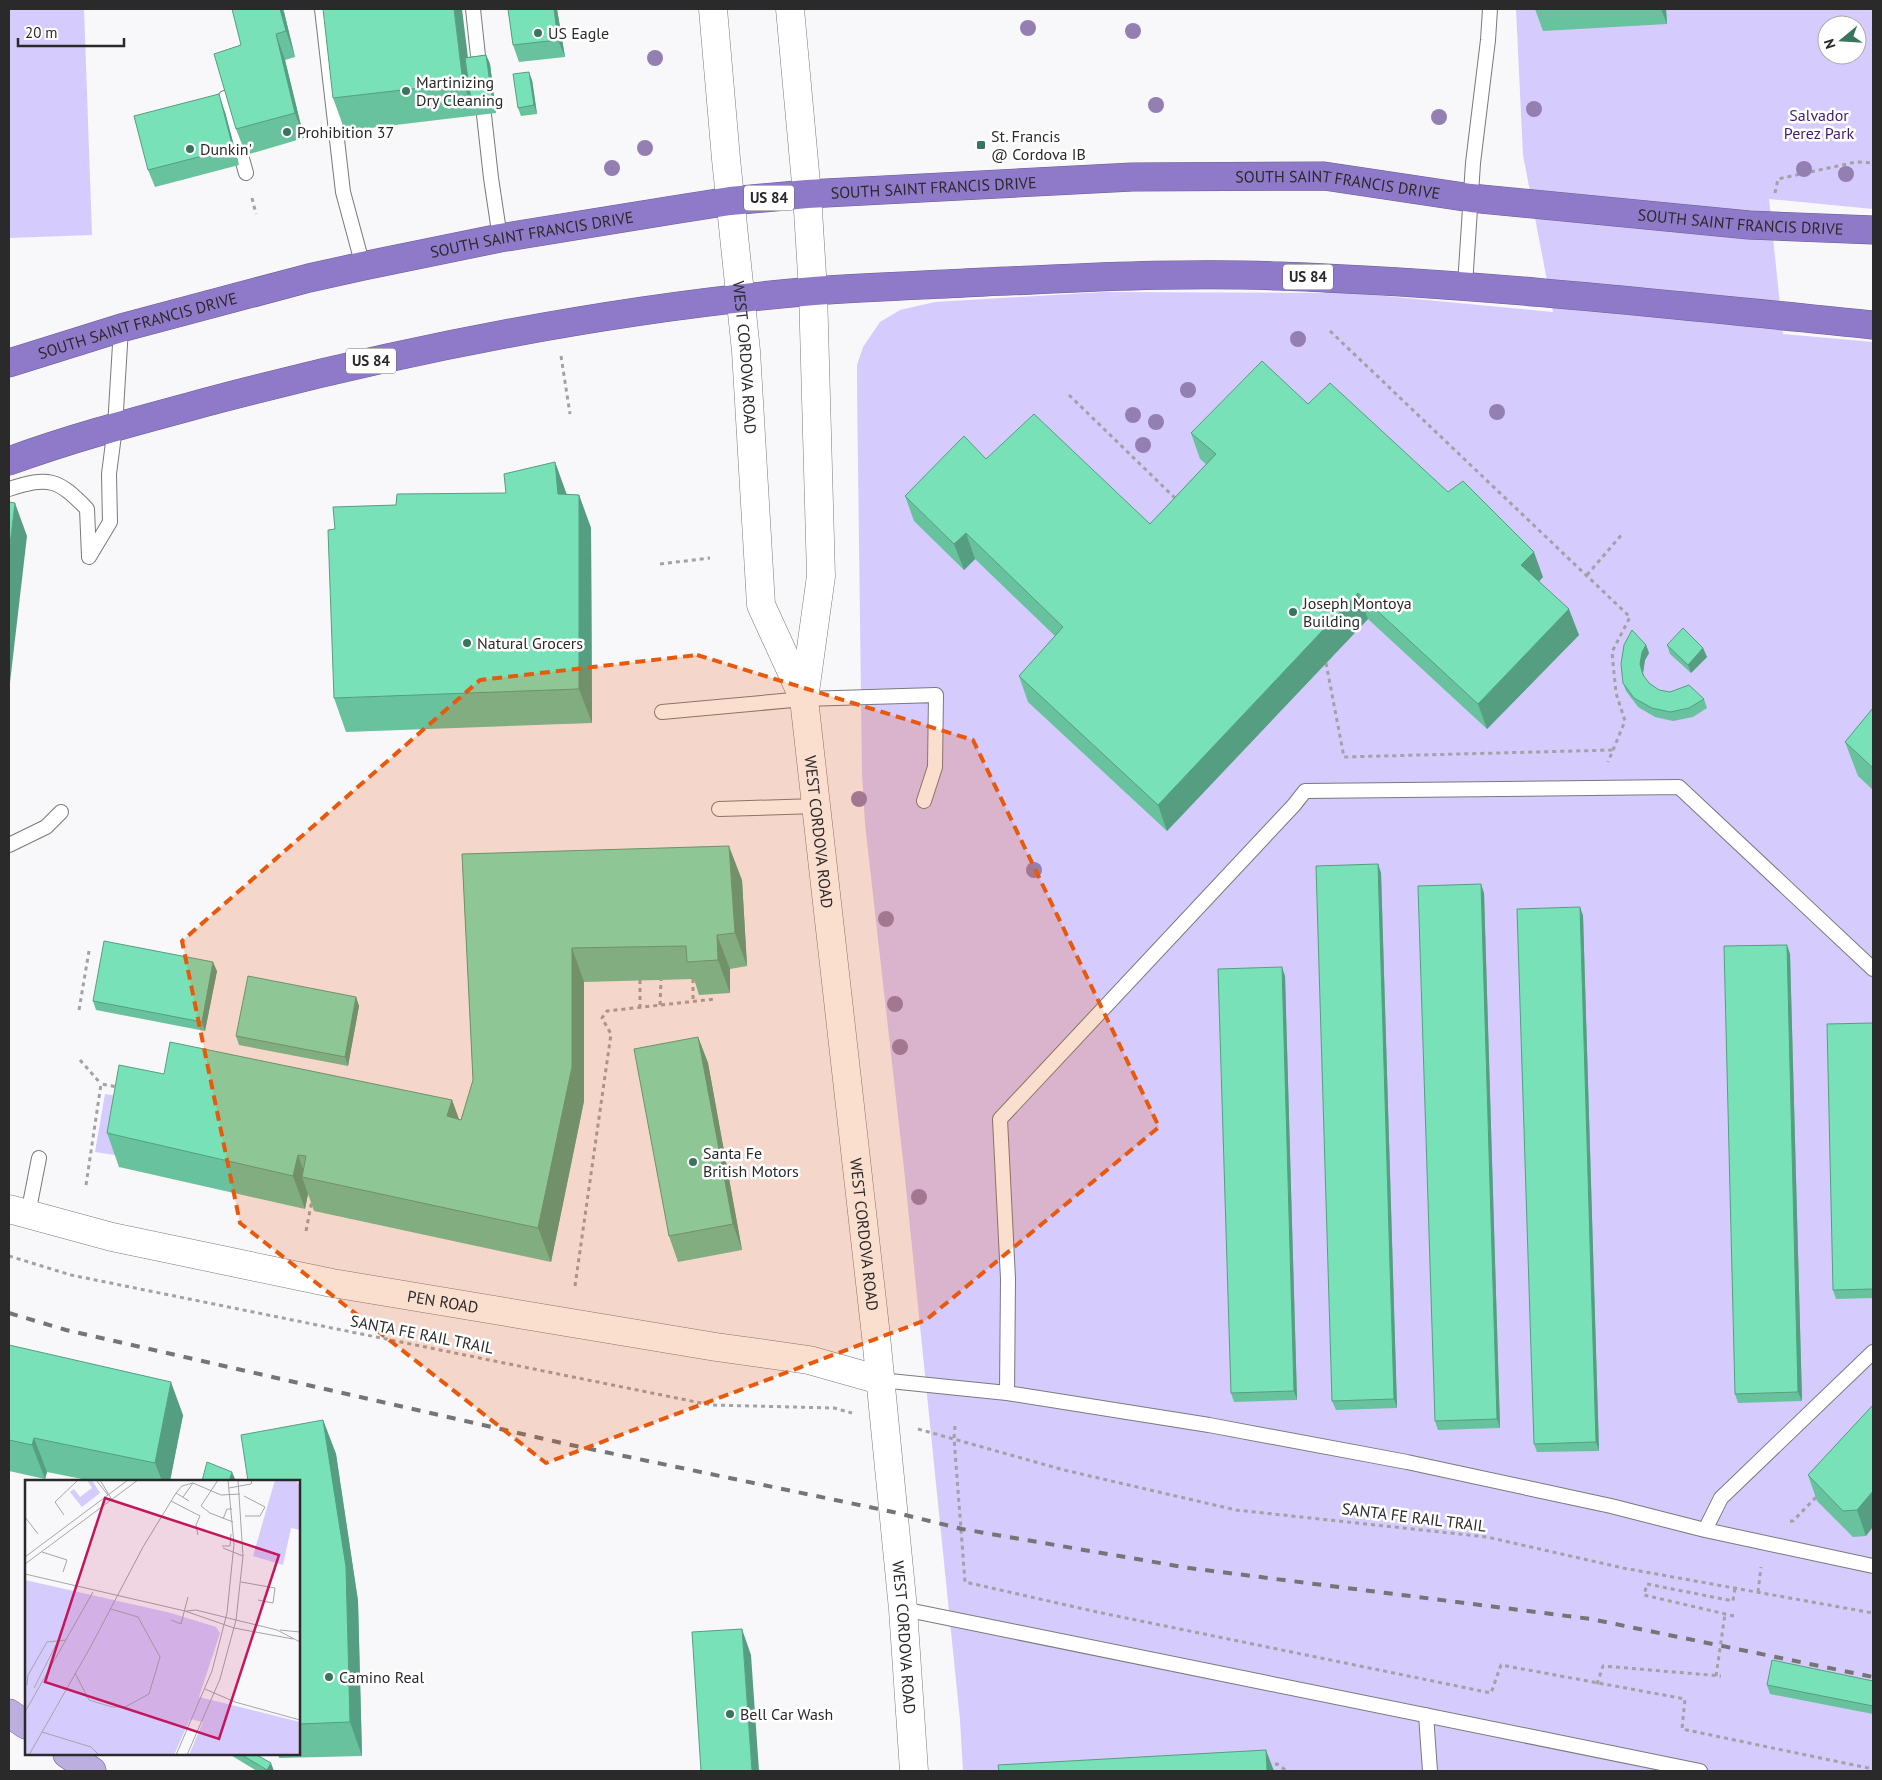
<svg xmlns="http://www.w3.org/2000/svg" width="1882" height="1780" font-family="'PT Sans',sans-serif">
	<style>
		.green { fill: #d6cbfd; fill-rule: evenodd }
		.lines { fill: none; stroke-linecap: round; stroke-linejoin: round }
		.lane-casing { stroke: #7a797c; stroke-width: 16 }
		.street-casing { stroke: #7a797c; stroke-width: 29 }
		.secondary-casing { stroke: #7a797c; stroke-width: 29 }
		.primary-casing { stroke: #6c5d92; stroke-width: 29 }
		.highway-casing { stroke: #6c5d92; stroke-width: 29 }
		.path { stroke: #a2a1a4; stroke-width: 3; stroke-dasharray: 4 4; stroke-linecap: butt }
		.lane { stroke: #fff; stroke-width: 14 }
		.street { stroke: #fff; stroke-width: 28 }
		.secondary { stroke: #fff; stroke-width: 28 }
		.primary { stroke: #bcafdf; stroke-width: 28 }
		.highway { stroke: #8f79c9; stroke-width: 28 }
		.rail { stroke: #757576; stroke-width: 4; stroke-dasharray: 9 9; stroke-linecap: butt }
		.tree { fill: #937fb2 }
		.wall { fill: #68c29e }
		.shaded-wall { fill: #559e81 }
		.building { fill: #79e1b8; stroke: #559e81 }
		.marked { fill: #e8590c; fill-opacity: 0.2; stroke: #e8590c; stroke-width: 4; stroke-dasharray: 10 6; stroke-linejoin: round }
		.poi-dot { fill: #3a745d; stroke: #fff; stroke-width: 2 }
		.labels { text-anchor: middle; stroke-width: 5; stroke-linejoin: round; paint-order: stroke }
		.shield { fill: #fff; stroke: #6a6a6b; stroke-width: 1 }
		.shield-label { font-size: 15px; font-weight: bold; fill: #2a2a2b }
		.poi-label { font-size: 16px; fill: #2a2a2b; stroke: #fff; text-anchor: start }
		.park-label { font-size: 16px; fill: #401c77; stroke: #fff }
		.street-label { font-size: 16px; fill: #2a2a2b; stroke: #fff }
		.inset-road { fill: none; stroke: #a6a5a7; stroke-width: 1 }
		.view { fill: #c2185b; fill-opacity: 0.15; stroke: #c2185b; stroke-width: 2.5 }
		.inset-edge { fill: none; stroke: #2a2a2b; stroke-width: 2.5 }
	</style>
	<rect width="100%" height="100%" fill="#f8f7fa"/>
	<path class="green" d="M9,9h75l8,226 -83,3z
		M1516,9h357v200l-104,-10 14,135 90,8v1429h-910l-3,-51 -55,-542 -40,-354 -3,-50 -5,-386v-23l6,-18 17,-25 20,-12 35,-8 168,-10 222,1 -3,-3 231,22 -30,-157zM1827,25h30v30h-30z
		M105,1094l26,4 -10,58 -26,-4z"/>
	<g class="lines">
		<g class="lane-casing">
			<path id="lane" d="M322,9l21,183 20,74
				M473,9l6,56
				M225,98l21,75
				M484,115l7,63 9,60
				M1465,285l8,-122 15,-123 2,-31
				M9,489c40,-13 49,-10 78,20l2,47
				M89,557l21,-35 -1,-48 6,-47 6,-99
				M662,712l142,-13 132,-4 -1,72 -11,34
				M719,809l98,-3
				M9,845l37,-18 15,-15
				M28,1214l11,-56
				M880,1380l127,13 202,32 198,37 204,44 94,24 168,36
				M1007,1393l1,-114 -8,-160 294,-314 11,-14 374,-4 194,182
				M1705,1530l16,-32 152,-146
				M903,1609l797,162
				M1426,1715l4,56"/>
		</g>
		<g class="street-casing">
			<g id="street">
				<path id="s1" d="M9,1209l103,28 220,46 384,64 93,13 71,20"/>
			</g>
		</g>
		<g class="secondary-casing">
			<g id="secondary">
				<path id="s2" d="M713,9l13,150 20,192 15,254 43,94"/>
				<path id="s3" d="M790,9l17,185 6,97 8,285 -17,123 72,637 27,273 11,162"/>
			</g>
		</g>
		<g class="primary-casing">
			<path id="primary" d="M9,1713l17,12
				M67,1754l25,17"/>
		</g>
		<g class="highway-casing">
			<g id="highway">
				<path id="s4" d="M9,363l112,-35 188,-50 54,-12 137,-28 173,-28 57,-9 77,-7 325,-17 192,-1 147,22 278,27 124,5"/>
				<path d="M9,461c68,-25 139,-43 209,-62 195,-51 395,-91 596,-108 57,-4 114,-6 171,-9 97,-4 195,-10 293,-6 199,7 397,29 595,49"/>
			</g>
		</g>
		<path class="path" d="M1775,193l3,-14 78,-17 17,1
			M252,198l4,16
			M1330,331l300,286 -18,35 4,41 9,28 -17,41
			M561,356l9,58
			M1069,395l109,106
			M660,564l50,-6
			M1587,575l36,-42
			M1326,663l18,94 269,-7
			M693,979v23
			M640,980v27
			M660,1005l1,-25
			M79,1010l10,-59
			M80,1060l21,24
			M86,1185l15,-101 17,3
			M306,1231l6,-31
			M9,1256l62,19 640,130 123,3 18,5
			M575,1286l36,-252 -9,-16 5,-7 108,-12
			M955,1426l-1,12 11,144 132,30 394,81 10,-28 184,34 -3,30 191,40
			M918,1429l146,41 172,40 251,27 136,31 250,45
			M1790,1521h3l25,-26
			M1758,1592l3,-25
			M1734,1616l-90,-21 3,-11 86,17 2,-13
			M1716,1676l9,-62
			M1597,1684l6,-18 118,10
			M1267,1765l10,-1 10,7"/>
		<use href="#lane" class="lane"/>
		<use href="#street" class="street"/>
		<use href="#secondary" class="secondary"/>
		<use href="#primary" class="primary"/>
		<use href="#highway" class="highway"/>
		<path class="rail" d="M9,1313l57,17 505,115 322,67 69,17 227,39 402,51 282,58"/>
	</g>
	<g class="tree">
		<circle cx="1028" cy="28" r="8"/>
		<circle cx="1133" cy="31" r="8"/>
		<circle cx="655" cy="58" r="8"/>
		<circle cx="1156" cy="105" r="8"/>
		<circle cx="1534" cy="109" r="8"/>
		<circle cx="1439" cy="117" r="8"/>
		<circle cx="645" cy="148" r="8"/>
		<circle cx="612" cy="168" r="8"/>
		<circle cx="1804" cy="169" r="8"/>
		<circle cx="1846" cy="174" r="8"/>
		<circle cx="1298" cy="339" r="8"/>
		<circle cx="1188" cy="390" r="8"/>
		<circle cx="1497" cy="412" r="8"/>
		<circle cx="1133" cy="415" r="8"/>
		<circle cx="1156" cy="422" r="8"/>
		<circle cx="1143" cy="445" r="8"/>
		<circle cx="859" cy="799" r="8"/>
		<circle cx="1034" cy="870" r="8"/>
		<circle cx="886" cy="919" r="8"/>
		<circle cx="895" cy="1004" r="8"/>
		<circle cx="900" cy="1047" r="8"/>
		<circle cx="919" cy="1197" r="8"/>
	</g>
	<path class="wall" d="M280,9h3l1,3 11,45 -10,3 19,78 -58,17 -10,-26 5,-84z
		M508,9h49l8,48 -46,5 -6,-17z
		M1535,9h131l1,15 -124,7z
		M486,55l4,9 6,49 -151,18 -12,-33 135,-41z
		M532,80l5,34 -16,2 -3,-8z
		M225,112l14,53 -84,22 -7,-17z
		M1308,404l140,88 95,85 -4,4 40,54 -92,94 -119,-110 -201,212 -139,-129 -9,-26 36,-40 -80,-77 -11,11 -50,-49 -9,-25 81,-37 164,65 56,-60 -6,-5 -9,-26z
		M555,462l11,32 13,1 12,33 1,195 -246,9 -12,-34 1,-169 171,-36z
		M1646,645l3,8 -4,7 -2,13 1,4 5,6 10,7 45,9 3,9 -14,9 -20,4 -18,-4 -17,-10 -12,-16 -3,-8z
		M1667,645l36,3 4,9 -16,16 -21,-19z
		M1873,708v82l-15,-14 -13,-34z
		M462,854l280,26 5,86 -17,3v24l-31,2 -5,-16 -110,3v119l-33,161 -237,-51 -6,-17 -3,15 -186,-42 -12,-34 57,-59 288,26 7,20h2l12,-40z
		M1378,864l3,9 16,535 -61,2 -4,-9z
		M1484,893l16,535 -62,2 -3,-9z
		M1580,907l3,9 16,535 -62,1 -3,-8z
		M1787,945l3,9 12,447 -64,2 -3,-9z
		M217,971l-12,60 -109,-21 -3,-9z
		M1285,976l12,424 -63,2 -3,-9z
		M356,997l3,9 -11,60 -109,-21 -3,-9z
		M1873,1023v275l-37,1 -3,-9z
		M698,1037l10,26 34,187 -64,12 -9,-26z
		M9,1345l174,70 -13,66h-78l-45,-9 -2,7 -36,-8z
		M1873,1405l-7,131 -13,1 -36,-36 -9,-26z
		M323,1420l13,34 22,147 4,155 -83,2 -1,-4h21v-273z
		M1873,1681v33l-103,-20 -3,-9z
		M229,1754h26l19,17h-17z"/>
	<path class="shaded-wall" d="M280,9h3l1,3 11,45 -9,-26z
		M454,9h8l12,98h-2l-9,-24z
		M554,9h3l8,48 -7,-17z
		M1661,9h5l1,15z
		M276,34l9,26 19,78 -9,-25z
		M486,55l4,9 6,49 -3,-9z
		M529,72l3,8 5,34 -3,-9z
		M219,94l6,18 14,53 -6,-17z
		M555,462l12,33 -9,-1z
		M579,495l12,33 1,195 -13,-34z
		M15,503l12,33 -18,155v-138z
		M966,533l9,26 -11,11 -10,-26z
		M1534,552l9,25 -12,13 -10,-25z
		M1358,593l10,26 -201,212 -9,-26z
		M1569,609l10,26 -92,94 -9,-25z
		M1646,645l3,8 -4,7 -2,13 3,11 -6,-20 2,-12z
		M1703,648l4,9 -16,16 -3,-8z
		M729,846l13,34 5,86 -12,-33z
		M1378,864l3,9 16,535 -3,-9z
		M1481,884l3,9 16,535 -3,-9z
		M1580,907l3,9 16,535 -3,-9z
		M717,935l13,34v24l-12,-33z
		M1787,945l3,9 12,447 -4,-9z
		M572,948l12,34v119l-33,161 -13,-34z
		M213,962l4,9 -12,60 -3,-9z
		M1282,967l3,9 12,424 -3,-9z
		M356,997l3,9 -11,60 -3,-9z
		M698,1037l10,26 34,187 -9,-26z
		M452,1100l12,33 -17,-17z
		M298,1155l8,23 -4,-1 6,17 -3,15 -12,-33z
		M171,1382l12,33 -13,66h-8l-7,-18z
		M323,1420l13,34 22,147 4,155 -12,-34z
		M34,1438l13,34 -2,7 -13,-34z
		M232,1472l4,9h-7z
		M1873,1491v36l-7,9 -9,-26z
		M742,1629l9,26 8,116h-7z
		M1266,1750l8,21h-7z
		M271,1763l3,8h-7v-1z"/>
	<path class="building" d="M232,9h48l6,22 -10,3 19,79 -59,16 -22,-75 27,-9z
		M323,9h131l9,74 -130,15z
		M508,9h46l4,31 -45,5z
		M486,55l7,49 -21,3 -7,-49z
		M529,72l5,33 -16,3 -5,-34z
		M219,94l14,54 -85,22 -14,-54z
		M1262,361l46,43 22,-21 118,109 15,-11 71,71 -13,13 48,44 -91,95 -120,-111 -200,212 -139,-129 44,-49 -97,-94 -12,11 -49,-48 59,-60 22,23 48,-45 116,110 66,-70 -25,-21z
		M555,462l3,32 21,1v194l-245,9 -6,-168 7,-1 -2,-22 63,-2 1,-11 109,-1 -2,-19z
		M9,502l6,1 -6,50z
		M1683,628l20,20 -15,17 -21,-20z
		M1632,630l14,15 -4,7 -2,12 3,11 6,8 10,7 11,2 19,-7 15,14 -15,9 -19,4 -18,-4 -18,-10 -11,-15 -2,-19 3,-19z
		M1873,708v60l-28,-26z
		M729,846l6,87 -18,2 1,25 -31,2 -1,-16 -114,2v119l-34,161 -236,-51 4,-21 -8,-1 -5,21 -186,-43 12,-68 45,9 6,-32 282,58 -5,16 14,4 12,-40 -11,-226z
		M1378,864l16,535 -62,2 -16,-535z
		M1481,884l16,535 -62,2 -17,-535z
		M1580,907l16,535 -62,2 -17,-535z
		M104,941l109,21 -11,60 -109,-21z
		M1787,945l11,447 -63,2 -11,-448z
		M1282,967l12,424 -63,2 -13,-424z
		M248,976l108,21 -11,60 -109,-21z
		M1873,1023v266l-40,1 -6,-266z
		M698,1037l35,187 -64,12 -35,-187z
		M9,1345l162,37 -16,81 -121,-25 -2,7 -23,-5z
		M1873,1405v86l-16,19 -14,1 -35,-36z
		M323,1420l23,147 4,155 -51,2v-243h-51l-7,-46z
		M207,1462l25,10 -3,9h-27z
		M742,1629l10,142h-51l-9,-139z
		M1772,1660l101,21v25l-106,-21z
		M1266,1750l1,21h-268l-1,-6z
		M240,1754h15l16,9 -4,7z"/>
	<path class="marked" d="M697,655l276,85 186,387 -233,193 -380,143 -306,-240 -58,-282 298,-261z"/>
	<g class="poi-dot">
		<circle cx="538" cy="33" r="5"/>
		<circle cx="406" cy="91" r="5"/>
		<circle cx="287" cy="132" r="5"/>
		<rect x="976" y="140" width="10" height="10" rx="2.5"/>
		<circle cx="190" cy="149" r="5"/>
		<circle cx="1293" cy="612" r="5"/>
		<circle cx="467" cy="643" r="5"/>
		<circle cx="693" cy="1162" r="5"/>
		<circle cx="329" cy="1677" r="5"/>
		<circle cx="730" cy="1714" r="5"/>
	</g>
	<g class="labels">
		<g class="shield">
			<rect x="744" y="185.5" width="50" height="25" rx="4"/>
			<rect x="1283" y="264.5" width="50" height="25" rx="4"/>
			<rect x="346" y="348.5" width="50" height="25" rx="4"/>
		</g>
		<g class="shield-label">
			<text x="769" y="203">US 84</text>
			<text x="1308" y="282">US 84</text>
			<text x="371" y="366">US 84</text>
		</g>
		<g class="poi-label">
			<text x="548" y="39">US Eagle</text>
			<text x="416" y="88">Martinizing<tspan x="416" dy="18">Dry Cleaning</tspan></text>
			<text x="297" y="138">Prohibition 37</text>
			<text x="991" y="142">St. Francis<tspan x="991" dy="18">@ Cordova IB</tspan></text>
			<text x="200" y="155">Dunkin'</text>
			<text x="1303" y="609">Joseph Montoya<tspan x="1303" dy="18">Building</tspan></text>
			<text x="477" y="649">Natural Grocers</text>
			<text x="703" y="1159">Santa Fe<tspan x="703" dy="18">British Motors</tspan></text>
			<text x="339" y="1683">Camino Real</text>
			<text x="740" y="1720">Bell Car Wash</text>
		</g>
		<g class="park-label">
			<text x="1819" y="121">Salvador<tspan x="1819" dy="18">Perez Park</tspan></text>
		</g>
		<g class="street-label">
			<text dy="6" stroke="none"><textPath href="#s4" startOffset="1349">SOUTH SAINT FRANCIS DRIVE</textPath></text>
			<text dy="6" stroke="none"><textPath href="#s4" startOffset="944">SOUTH SAINT FRANCIS DRIVE</textPath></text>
			<text dy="6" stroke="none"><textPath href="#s4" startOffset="1754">SOUTH SAINT FRANCIS DRIVE</textPath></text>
			<text dy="6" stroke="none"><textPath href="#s4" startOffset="539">SOUTH SAINT FRANCIS DRIVE</textPath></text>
			<text dy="6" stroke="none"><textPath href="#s4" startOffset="134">SOUTH SAINT FRANCIS DRIVE</textPath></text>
			<text dy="6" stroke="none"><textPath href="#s2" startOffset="350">WEST CORDOVA ROAD</textPath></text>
			<text dy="6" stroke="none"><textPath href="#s3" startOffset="826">WEST CORDOVA ROAD</textPath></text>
			<text dy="6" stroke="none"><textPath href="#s3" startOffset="1231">WEST CORDOVA ROAD</textPath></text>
			<text dy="6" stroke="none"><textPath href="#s1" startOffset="444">PEN ROAD</textPath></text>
			<text transform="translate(422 1334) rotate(11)" y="6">SANTA FE RAIL TRAIL</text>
			<text transform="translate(1414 1517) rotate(7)" y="6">SANTA FE RAIL TRAIL</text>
			<text dy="6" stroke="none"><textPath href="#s3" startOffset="1636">WEST CORDOVA ROAD</textPath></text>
		</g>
	</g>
	<g transform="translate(25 1480)">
		<rect width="275" height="275" fill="#f8f7fa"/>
		<path d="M62,0h5l8,13 -18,14 -12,-15 4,-3 6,8 12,-9zM250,0h21l4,7v43l-9,-2 -8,37 -30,-9zM0,100l146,33 45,14 4,6 -21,64 101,25v33h-111l14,-33 -13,-3 -16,36h-149z" fill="#d6cbfd"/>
		<path class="inset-road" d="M71,0l12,15M75,0l12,20M193,0l-17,26 9,7 23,9M204,8l22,-4 1,-4M151,13l13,8M219,16l21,11 -5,9h-15M158,17l10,-14M146,21l29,15 -4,9 2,10M39,35l-9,-13 23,-22M0,37l13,17M198,39l4,-10h5M197,66h8l1,-12M198,68l20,8M17,72l25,8 -4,12M0,77l103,-77M0,84l113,-84M0,94l160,37 49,17M216,102l34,6 -2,15 -15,-3M161,131l10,-1 40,10M146,140l10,4 7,-27M211,140l41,10 23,12M209,148l59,11M255,150l20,2M50,193l14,27 23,7h13l24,-13 11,-37 -22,-40 -27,-8M2,205l1,-10 19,-33 19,-2M9,208l25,-49M180,209l30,13 65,18M0,232l68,-120M17,252l49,15 8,8M4,275l62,-109 52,-99 33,-54 6,-7 11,-3 28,12 19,-1M151,275l36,-84 15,-58 7,-69 -6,-64M162,275l33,-76 16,-59 7,-64 -5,-76"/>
		<path class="view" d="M80,18l174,57 -60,184 -174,-57z"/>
		<rect width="275" height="275" class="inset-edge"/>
	</g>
	<rect width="1882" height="1780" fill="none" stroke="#2a2a2b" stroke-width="20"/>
	<g transform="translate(1842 40) rotate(252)"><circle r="24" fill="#ffffff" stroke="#aaaaaa"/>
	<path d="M0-4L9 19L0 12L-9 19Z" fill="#3a745d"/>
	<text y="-8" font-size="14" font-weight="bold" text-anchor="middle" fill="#2a2a2b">N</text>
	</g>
	<path d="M18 38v8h106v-8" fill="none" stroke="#2a2a2b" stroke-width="2.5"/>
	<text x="25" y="38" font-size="15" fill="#2a2a2b" stroke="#ffffff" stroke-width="4" paint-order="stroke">20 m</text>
</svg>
